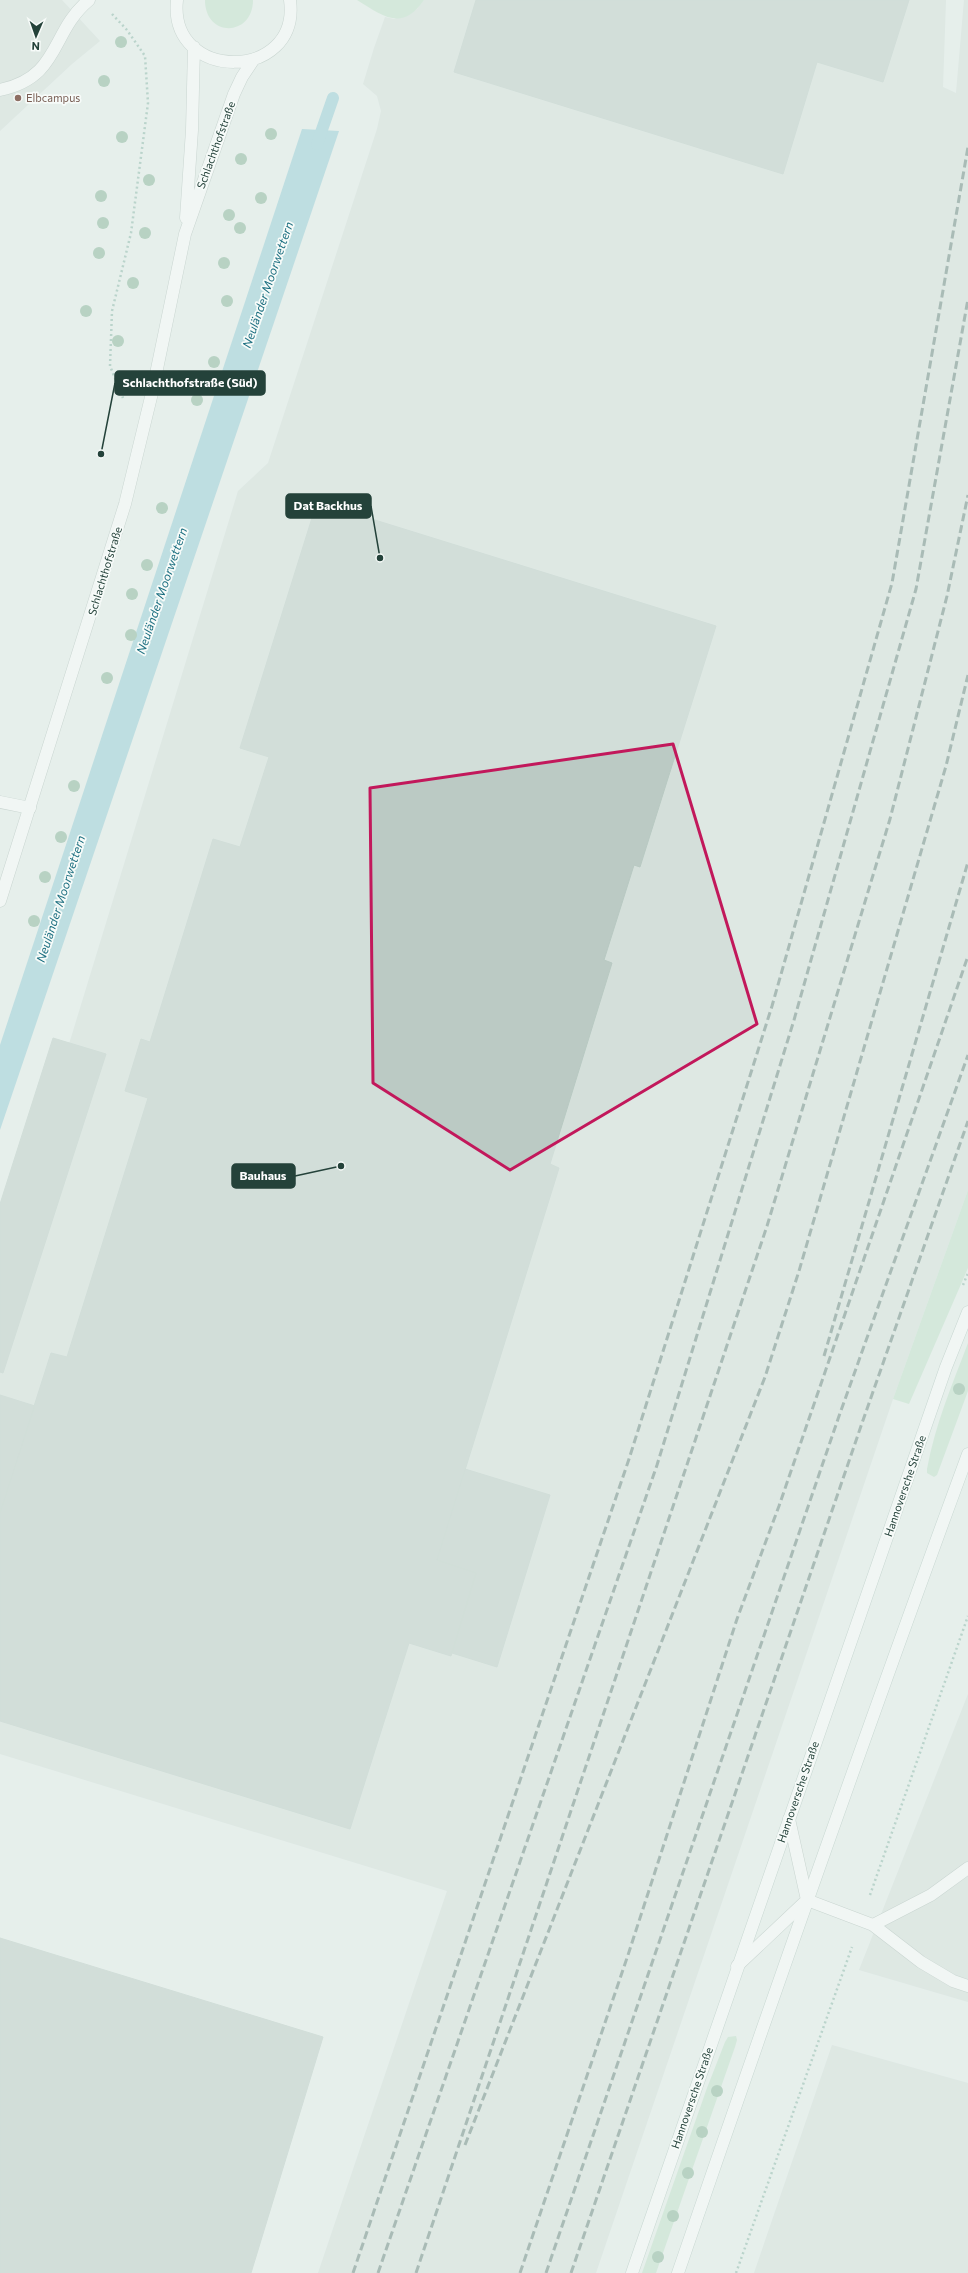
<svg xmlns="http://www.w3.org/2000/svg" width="968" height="2273" font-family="Commissioner,sans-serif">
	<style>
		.built { fill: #d4dfda }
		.green { fill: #bfe0c8 }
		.water { fill: #8ec9d4 }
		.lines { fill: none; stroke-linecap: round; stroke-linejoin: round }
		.stream { stroke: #8ec9d4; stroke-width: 12 }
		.building { fill: #bbcac4; stroke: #b8c9c2 }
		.lane-casing { stroke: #a8b8b2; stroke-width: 13 }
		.street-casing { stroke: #a8b8b2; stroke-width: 13 }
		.secondary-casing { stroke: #a4bbb3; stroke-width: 13 }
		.path { stroke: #86b3a5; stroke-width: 2.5; stroke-dasharray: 2 3; stroke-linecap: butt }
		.lane { stroke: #fff; stroke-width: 12 }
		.street { stroke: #fff; stroke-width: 12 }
		.secondary { stroke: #fff; stroke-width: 12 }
		.rail { stroke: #5f7d75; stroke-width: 3; stroke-dasharray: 8 4; stroke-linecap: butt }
		.tree { fill: #80af93 }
		.marked { fill: none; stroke: #c2185b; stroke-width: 3; stroke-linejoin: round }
		.education-dot { fill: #8d6e63; stroke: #f7fbf9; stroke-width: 1.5 }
		.labels { text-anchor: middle; stroke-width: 3.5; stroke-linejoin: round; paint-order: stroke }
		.education-label { font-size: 11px; fill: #785e54; stroke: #f7fbf9; text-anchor: start }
		.street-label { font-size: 11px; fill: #24423a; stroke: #f7fbf9 }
		.water-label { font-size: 12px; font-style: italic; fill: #1c6f80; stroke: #f7fbf9 }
		.leader { fill: none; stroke: #24423a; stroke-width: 1.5 }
		.callout-dot { fill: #24423a; stroke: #f7fbf9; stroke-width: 1.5 }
		.callout { fill: #24423a; stroke: #24423a; stroke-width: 1.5 }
		.callout-label { font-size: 12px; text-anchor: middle; font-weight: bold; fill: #fff }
	</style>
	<rect width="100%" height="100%" fill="#e6efeb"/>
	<path class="built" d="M0,0h62l38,41 -28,23 -72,67z
		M424,0h522l-3,87 13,6 8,-93h4v1190l-75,209 -297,874h-278l129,-382 -447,-137v-484l238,-779 30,-28 109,-334 4,-18 -4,-15 -14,-12 11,-36 11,-31 9,2 23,-10z
		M968,1694v308l-109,-32z
		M832,2045l136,38v190h-214z"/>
	<path class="green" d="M205,0h48c0,37 -48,38 -48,0z
		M357,0h67c-22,32 -41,16 -67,0z
		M968,1190v78l-59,136 -16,-5z
		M968,1343v48l-31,84 -3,2 -7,-4v-4c8,-44 25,-84 41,-126z
		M736,2036l1,4 -2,7 -79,226h-14l65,-185 18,-46 3,-5z"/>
	<path class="water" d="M302,129l37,2 -339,999v-85z"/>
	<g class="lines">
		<path class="stream" d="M317,144l16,-46"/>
	</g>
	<path class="building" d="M476,0h433l-26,82 -66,-20 -34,112 -329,-102z
		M317,502l399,124 -76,241 -6,-2 -30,95 8,3 -62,201 9,4 -122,392 39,13 -25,83 -42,-13 -59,186 -350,-108v-208l51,-160 16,4 81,-259 -23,-7 16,-52 9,3 63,-203 27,8 29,-90 -29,-9z
		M53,1038l53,16 -103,319 -3,-1v-168z
		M0,1395l35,11 -35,107z
		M465,1469l85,26 -53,172 -45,-14 24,-80 -39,-13z
		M0,1938l323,99 -72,236h-251z"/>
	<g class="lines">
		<g class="lane-casing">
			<path id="lane" d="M0,90c61,-13 50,-58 89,-90
				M0,802l30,6
				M789,1819l18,81
				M807,1900l66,25 48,37 32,19 15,5
				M873,1925l58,-30 37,-27
				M737,1966l70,-66"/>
		</g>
		<g class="street-casing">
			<path id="street" d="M177,0c-9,83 124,82 113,0
				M186,218l6,-88 2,-83
				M0,901l125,-397 27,-111 33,-159 49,-140 8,-17 12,-18"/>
		</g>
		<g class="secondary-casing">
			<path id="secondary" d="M632,2273l314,-906 22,-55
				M678,2273c94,-274 190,-547 290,-819"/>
		</g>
		<path class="path" d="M112,14l15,16 18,26 3,47 -17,130 -19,78 -2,55 13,32
			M963,1285l5,-12
			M870,1895l98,-279
			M736,2273l116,-326"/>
		<use href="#lane" class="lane"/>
		<use href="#street" class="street"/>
		<use href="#secondary" class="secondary"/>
		<path class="rail" d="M824,1356l144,-494
			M465,2145l300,-768 34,-106 147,-505 22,-91
			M353,2273l276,-814 143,-453 120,-423 76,-436
			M378,2273l279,-808 137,-445 122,-431 52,-290
			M416,2273l351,-1047 123,-407 57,-223 21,-101
			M520,2273l108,-318 109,-336 42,-113 189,-550
			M546,2273l292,-854 130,-364
			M571,2273l290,-847 107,-305"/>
	</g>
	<g class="tree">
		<circle cx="121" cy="42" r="6"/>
		<circle cx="104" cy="81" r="6"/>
		<circle cx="271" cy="134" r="6"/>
		<circle cx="122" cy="137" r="6"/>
		<circle cx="241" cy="159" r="6"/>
		<circle cx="149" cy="180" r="6"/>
		<circle cx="101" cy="196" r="6"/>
		<circle cx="261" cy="198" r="6"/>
		<circle cx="229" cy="215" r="6"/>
		<circle cx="103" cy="223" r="6"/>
		<circle cx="240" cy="228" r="6"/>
		<circle cx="145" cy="233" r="6"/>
		<circle cx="99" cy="253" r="6"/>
		<circle cx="224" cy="263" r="6"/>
		<circle cx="133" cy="283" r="6"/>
		<circle cx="227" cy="301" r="6"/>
		<circle cx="86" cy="311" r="6"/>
		<circle cx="118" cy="341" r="6"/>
		<circle cx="214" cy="362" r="6"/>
		<circle cx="197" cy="400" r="6"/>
		<circle cx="162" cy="508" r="6"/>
		<circle cx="147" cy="565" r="6"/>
		<circle cx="132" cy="594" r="6"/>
		<circle cx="131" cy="635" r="6"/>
		<circle cx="107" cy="678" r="6"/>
		<circle cx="74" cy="786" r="6"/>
		<circle cx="61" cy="837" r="6"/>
		<circle cx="45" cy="877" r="6"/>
		<circle cx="34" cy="921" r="6"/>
		<circle cx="959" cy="1389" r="6"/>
		<circle cx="717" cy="2091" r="6"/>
		<circle cx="702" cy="2132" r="6"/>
		<circle cx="688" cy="2173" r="6"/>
		<circle cx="673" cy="2216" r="6"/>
		<circle cx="658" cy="2257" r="6"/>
	</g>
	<path d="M0 0H968V2273H0ZM673,744l84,280 -247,146 -137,-87 -3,-295z" fill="#e6efeb" fill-opacity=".55" fill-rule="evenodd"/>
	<path class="marked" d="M673,744l84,280 -247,146 -137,-87 -3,-295z"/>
	<circle class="education-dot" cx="18" cy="98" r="4"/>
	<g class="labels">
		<g class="education-label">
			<text x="26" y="102">Elbcampus</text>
		</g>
		<g class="street-label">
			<text transform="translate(216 145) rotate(-70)" y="4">Schlachthofstraße</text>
			<text transform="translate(105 571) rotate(-73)" y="4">Schlachthofstraße</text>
			<text transform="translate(905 1486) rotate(-71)" y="4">Hannoversche Straße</text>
			<text transform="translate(798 1792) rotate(-71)" y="4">Hannoversche Straße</text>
			<text transform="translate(692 2098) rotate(-71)" y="4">Hannoversche Straße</text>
		</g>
		<g class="water-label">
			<text transform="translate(268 285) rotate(-71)" y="4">Neuländer Moorwettern</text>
			<text transform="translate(162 591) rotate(-71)" y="4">Neuländer Moorwettern</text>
			<text transform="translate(61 899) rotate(-72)" y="4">Neuländer Moorwettern</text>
		</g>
	</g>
	<path class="leader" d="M101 454L115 383M380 558L371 506M341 1166L295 1176"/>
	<g class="callout-dot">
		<circle cx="101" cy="454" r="4"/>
		<circle cx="380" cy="558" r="4"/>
		<circle cx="341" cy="1166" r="4"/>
	</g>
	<g class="callout">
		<rect x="115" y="371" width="150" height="24" rx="4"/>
		<rect x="286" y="494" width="85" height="24" rx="4"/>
		<rect x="232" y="1164" width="63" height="24" rx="4"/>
	</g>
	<g class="callout-label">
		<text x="190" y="387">Schlachthofstraße (Süd)</text>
		<text x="328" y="510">Dat Backhus</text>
		<text x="263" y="1180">Bauhaus</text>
	</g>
	<g transform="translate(36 36) rotate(182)" stroke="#f7fbf9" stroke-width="3" paint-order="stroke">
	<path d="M0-3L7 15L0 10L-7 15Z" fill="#24423a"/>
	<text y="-6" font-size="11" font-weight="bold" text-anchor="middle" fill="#24423a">N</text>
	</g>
</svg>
